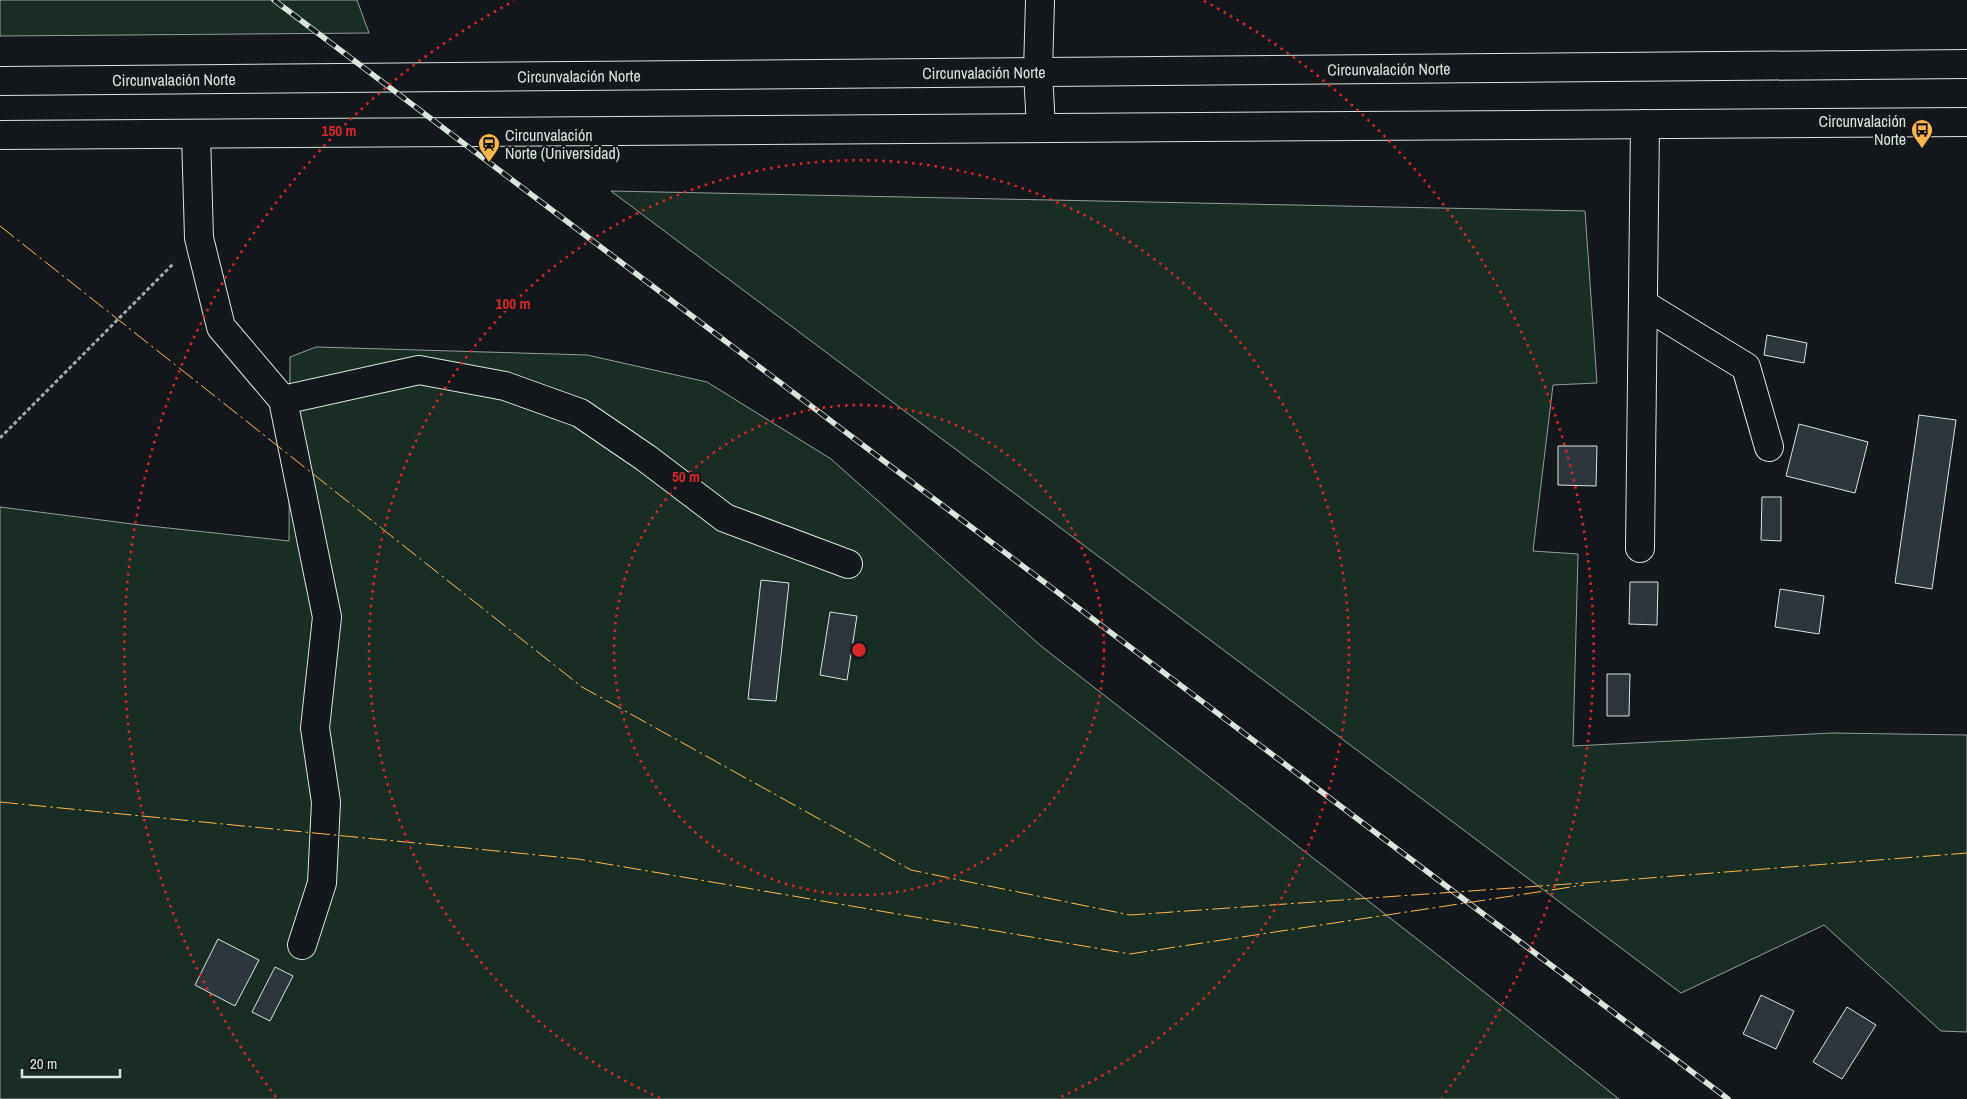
<svg xmlns="http://www.w3.org/2000/svg" width="1967" height="1099" font-family="'Archivo Narrow',sans-serif">
	<style>
		.green { fill: #1a2d24; stroke: #939e99 }
		.building { fill: #2c363c; stroke: #d8e6dc }
		.lines { fill: none; stroke-linecap: round; stroke-linejoin: round }
		.minor-casing { stroke: #d8e6dc; stroke-width: 30 }
		.highway-casing { stroke: #d8e6dc; stroke-width: 30 }
		.path { stroke: #9da8a2; stroke-width: 3; stroke-dasharray: 4 2.5; stroke-linecap: butt }
		.minor { stroke: #14181c; stroke-width: 28 }
		.highway { stroke: #14181c; stroke-width: 28 }
		.rail-casing { stroke: #d8e6dc; stroke-width: 5.5 }
		.rail { stroke: #14181c; stroke-width: 4; stroke-dasharray: 11; stroke-linecap: butt }
		.power { stroke: #ffb74d; stroke-width: 1; stroke-dasharray: 18 4 2.5 4; stroke-linecap: butt }
		.ring { fill: none; stroke: #d62828; stroke-width: 2.5; stroke-dasharray: 2.5 5 }
		.labels { text-anchor: middle; stroke-width: 4; stroke-linejoin: round; paint-order: stroke }
		.street-label { font-size: 16px; fill: #d8e6dc; stroke: #14181c }
		.poi-label { font-size: 16px; fill: #d8e6dc; stroke: #14181c; text-anchor: end }
		.centre { fill: #d62828; stroke: #14181c; stroke-width: 2.5 }
		.ring-label { font-size: 15px; text-anchor: middle; font-weight: bold; fill: #d62828; stroke: #14181c; stroke-width: 4; stroke-linejoin: round; paint-order: stroke }
	</style>
	<rect width="100%" height="100%" fill="#14181c"/>
	<path class="green" d="M0,0h357l12,33 -369,3z
		M611,191l974,20 12,172 -44,2 -20,166 45,3 -5,192 259,-13 135,2v297l-26,-1 -117,-106 -143,68z
		M316,347l271,8 120,27 124,77 210,187 403,314 175,139h-1619v-592l140,18 149,16 1,-184z"/>
	<path class="building" d="M1767,335l40,8 -3,20 -40,-8z
		M1919,415l37,5 -24,169 -37,-6z
		M1799,424l69,18 -13,51 -69,-17z
		M1558,446h39l-1,40 -38,-1z
		M1762,497h19v44l-20,-1z
		M761,580l28,3 -13,118 -28,-2z
		M1630,582h28l-1,43 -28,-1z
		M1780,589l44,7 -5,38 -44,-7z
		M830,612l27,4 -10,64 -27,-5z
		M1607,674h23l-1,42h-22z
		M218,939l41,21 -24,46 -40,-21z
		M275,967l18,9 -23,45 -18,-9z
		M1761,995l33,16 -18,38 -33,-15z
		M1847,1007l29,18 -34,54 -29,-17z"/>
	<g class="lines">
		<g class="minor-casing">
			<path id="minor" d="M1040,0l-2,72 3,56
				M196,134l3,104 22,89 62,73 44,217 -12,111 11,74 -4,81 -20,62
				M1643,304l103,63 23,80
				M283,400l136,-30 86,16 75,27 66,45 79,60 123,46
				M1640,548l5,-424"/>
		</g>
		<g class="highway-casing">
			<g id="highway">
				<path id="s1" d="M0,81l1967,-17"/>
				<path d="M0,135l1967,-13"/>
			</g>
		</g>
		<path class="path" d="M0,438l174,-175"/>
		<use href="#minor" class="minor"/>
		<use href="#highway" class="highway"/>
		<g class="rail-casing">
			<path id="rail" d="M274,0l1454,1099"/>
		</g>
		<use href="#rail" class="rail"/>
		<path class="power" d="M0,226l582,461 329,183 219,45 481,-34 356,-28
			M0,802l578,57 552,95 454,-69"/>
	</g>
	<g class="ring">
		<circle cx="859" cy="650" r="245"/>
		<path d="M660 1098A490 490 0 1 1 1058 1098"/>
		<path d="M276 1097A735 735 0 0 1 514 1M1204 1A735 735 0 0 1 1442 1097"/>
	</g>
	<defs>
		<g id="bus-pin" transform="scale(1.125)"><path d="M0 17L-7.5 6A9.5 9.5 0 1 1 7.5 6Z" fill="#ffb74d" stroke="#14181c"/><path d="M-5-6H5V4H4V6H2V4H-2V6H-4V4H-5ZM-3.5-4V0h7V-4ZM-3.5 1.2v1.5H-2V1.2ZM2 1.2v1.5H3.5V1.2Z" fill="#111"/></g>
		<g id="station-pin" transform="scale(1.125)"><path d="M0 17L-7.5 6A9.5 9.5 0 1 1 7.5 6Z" fill="#ffb74d" stroke="#14181c"/><path d="M-3-6H3Q5-6 5-4V2Q5 4 3 4L4.5 6H3L1.5 4h-3L-3 6H-4.5L-3 4Q-5 4-5 2V-4Q-5-6-3-6ZM-3.5-4v3h7v-3ZM-3.5 1v1.5H-2V1ZM2 1v1.5H3.5V1Z" fill="#111"/></g>
	</defs>
	<g fill-rule="evenodd">
		<use href="#bus-pin" x="1922" y="130"/>
		<use href="#station-pin" x="489" y="144"/>
	</g>
	<g class="labels">
		<g class="street-label">
			<text dy="6" stroke="none"><textPath href="#s1" startOffset="1389">Circunvalación Norte</textPath></text>
			<text dy="6" stroke="none"><textPath href="#s1" startOffset="984">Circunvalación Norte</textPath></text>
			<text dy="6" stroke="none"><textPath href="#s1" startOffset="579">Circunvalación Norte</textPath></text>
			<text dy="6" stroke="none"><textPath href="#s1" startOffset="174">Circunvalación Norte</textPath></text>
		</g>
		<g class="poi-label">
			<text x="1906" y="127">Circunvalación<tspan x="1906" dy="18">Norte</tspan></text>
			<text x="505" y="141" text-anchor="start">Circunvalación<tspan x="505" dy="18">Norte (Universidad)</tspan></text>
		</g>
	</g>
	<circle cx="859" cy="650" r="8" class="centre"/>
	<g class="ring-label">
		<text x="339" y="136">150 m</text>
		<text x="513" y="309">100 m</text>
		<text x="686" y="482">50 m</text>
	</g>
	<path d="M22 1069v8h98v-8" fill="none" stroke="#d8e6dc" stroke-width="2.5"/>
	<text x="30" y="1069" font-size="15" fill="#d8e6dc" stroke="#14181c" stroke-width="4" paint-order="stroke">20 m</text>
</svg>
